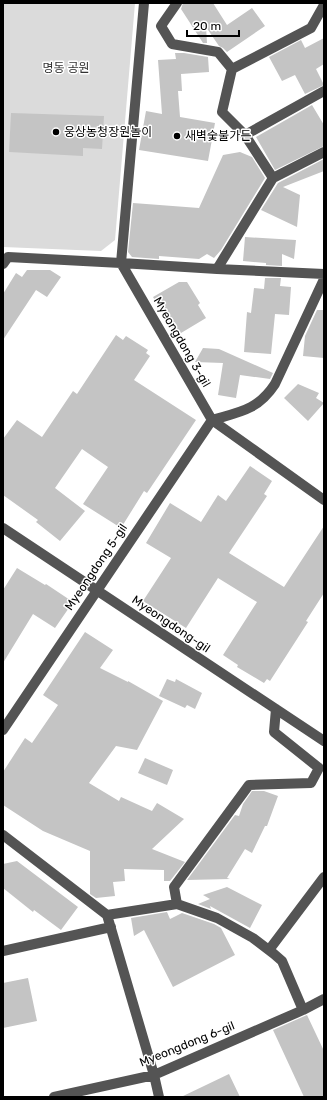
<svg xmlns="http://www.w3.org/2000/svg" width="327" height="1100" font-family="Rubik,'Noto Sans KR',sans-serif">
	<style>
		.green { fill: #dbdbdb }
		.building { fill: #c4c4c4 }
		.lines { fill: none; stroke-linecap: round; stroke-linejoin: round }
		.minor { stroke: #545454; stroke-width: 10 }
		.poi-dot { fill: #000; stroke: #fff; stroke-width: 1.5 }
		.labels { text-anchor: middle; stroke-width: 3; stroke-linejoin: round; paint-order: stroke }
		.park-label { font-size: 12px; fill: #323232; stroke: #fff }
		.poi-label { font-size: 12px; fill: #000; stroke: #fff; text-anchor: start }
		.street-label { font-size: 12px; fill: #000; stroke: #fff }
	</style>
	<rect width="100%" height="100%" fill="#fff"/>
	<path class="green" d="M3,3h132l-20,237 -14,11 -98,-4z"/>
	<path class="building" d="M183,3h30l14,22 25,-17 13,18 -38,26 -4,-4 -4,-2 -13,-19 1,16h-4l-22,-34z
		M324,38v26l-8,5 8,16 -19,9 -10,-19 -13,6 -13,-24 32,-17 4,8z
		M175,53h9l24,4 1,15 -28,2 1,17h-4l2,26 35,6 -7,38 -69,-11 7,-39 16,3 -4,-54 18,-1z
		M312,105l12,20v21l-49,24 -19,-33z
		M11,113l93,3 -2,33 -19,-1v8l-74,-4z
		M240,152l12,5 13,21 -44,72 -7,8 -7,-4 -8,5 -40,-3v3l-27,-2 -4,-5 5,-49 66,5 24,-53z
		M324,159v12l-41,16 17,8 -3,32 -36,-17 17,-27z
		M245,237l51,3 -2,19 -12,-5v12l-16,-1v-2l-23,-2z
		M27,270h23l11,7 -14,20 -11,-7 -33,50v-46l13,-21 6,4z
		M265,278h16l-1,8 11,1 -2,28 -14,-1 -4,40 -27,-2 3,-40 4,1 3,-25 10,1z
		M179,282h8l13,21 -2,2 8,13 -30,18 -23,-39z
		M317,310h7v48l-21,-2 2,-20z
		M116,335l7,5 3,-4 22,14 -2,3 4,3 -16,24 62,40 -49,73 -3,-2 -23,37 -38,-24 25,-37 -26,-18 -27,39 30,23 -25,30 -24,-19 2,-2 -35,-25v-56l14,-19 25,17 31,-46 4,3z
		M203,348l16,1 54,24 -3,6 -30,-4 -4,23 -18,-3 5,-32 -28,-1z
		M298,384l21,9 -3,5 8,5 -16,18 -24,-23z
		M250,466l22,15 -8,13 3,2 -38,57 55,34 40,-61v67l-18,28 2,1 -38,59 -3,-2 -3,4 -27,-16 1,-2 -15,-10 34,-53 -39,-24 -32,50 -43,-27 28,-43 -25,-15 24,-40 31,19 17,-27 8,6z
		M17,568l28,17 1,-1 27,18 -18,26 -22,-14 -30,49v-73z
		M85,632l28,18 -13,18 28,14v-1l35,20 -26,49 -21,-4 -27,37 30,18 2,-4 31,14 5,-8 27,16 -32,30 33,13 -15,19h-6v-11l-40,-1 1,12 -12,1 2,14 -19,2 -6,-4v-43l-47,-20 -40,-26v-33l22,-34 7,5 26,-38 -15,-10z
		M167,679l8,3 1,-3 26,14 -7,16 -8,-4 -2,3 -26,-12z
		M145,758l28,12 -6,15 -29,-12z
		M252,791h12l14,5 -11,30h-2l-13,27 -7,-4 -18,29 3,1 -43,1 48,-65 4,1 4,-12z
		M17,861l61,46 -17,23 -27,-20 -1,2 -30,-24v-24z
		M227,887l35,18 -12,23 -40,-22 1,3 -13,-5 12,-5 -7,-4z
		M167,912l3,7 12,-6 32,11 7,4 14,27 -62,32 -29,-57 -10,6 -3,-18z
		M28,978l9,43 -34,7v-45z
		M307,1015l17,36v46h-20l-31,-67z
		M229,1074l11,23h-59z"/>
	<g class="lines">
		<path class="minor" d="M144,3l-23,260 96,6 56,-91 51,-26
			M177,3l-16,23 11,18 46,8 14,17 79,-41 13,-23
			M232,69l-10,43 23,23
			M273,178l-28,-43 79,-44
			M3,264l5,-7 113,6 91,157 112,80
			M217,269l107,5
			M3,528l321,213
			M3,730l209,-310c28,-8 46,-10 63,-36l49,-105
			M3,835l104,80 47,160 5,22
			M177,904l-3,-17 75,-102 62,-2 8,-15 -45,-36 2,-23
			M107,915l70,-11 40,14 36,20 21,16 8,7 21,49
			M269,950l55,-73
			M3,951l108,-24
			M54,1097l100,-22 149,-65 21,-11"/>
	</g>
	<g class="poi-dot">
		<circle cx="56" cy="132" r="4"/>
		<circle cx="177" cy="136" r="4"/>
	</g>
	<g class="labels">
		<g class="park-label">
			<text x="66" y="72">명동 공원</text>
		</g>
		<g class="poi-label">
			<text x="64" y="136">웅상농청장원놀이</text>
			<text x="185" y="140">새벽숯불가든</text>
		</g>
		<g class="street-label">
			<text transform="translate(182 342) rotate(60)" y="4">Myeongdong 3-gil</text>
			<text transform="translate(96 567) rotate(-56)" y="4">Myeongdong 5-gil</text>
			<text transform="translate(171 624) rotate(34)" y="4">Myeongdong-gil</text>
			<text transform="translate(187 1044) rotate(-22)" y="4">Myeongdong 6-gil</text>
		</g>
	</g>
	<rect width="327" height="1100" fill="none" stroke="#000000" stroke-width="8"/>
	<path d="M187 30v6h52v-6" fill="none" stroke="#000000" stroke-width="2"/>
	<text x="193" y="30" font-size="12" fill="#000000" stroke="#ffffff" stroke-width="3" paint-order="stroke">20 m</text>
</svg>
